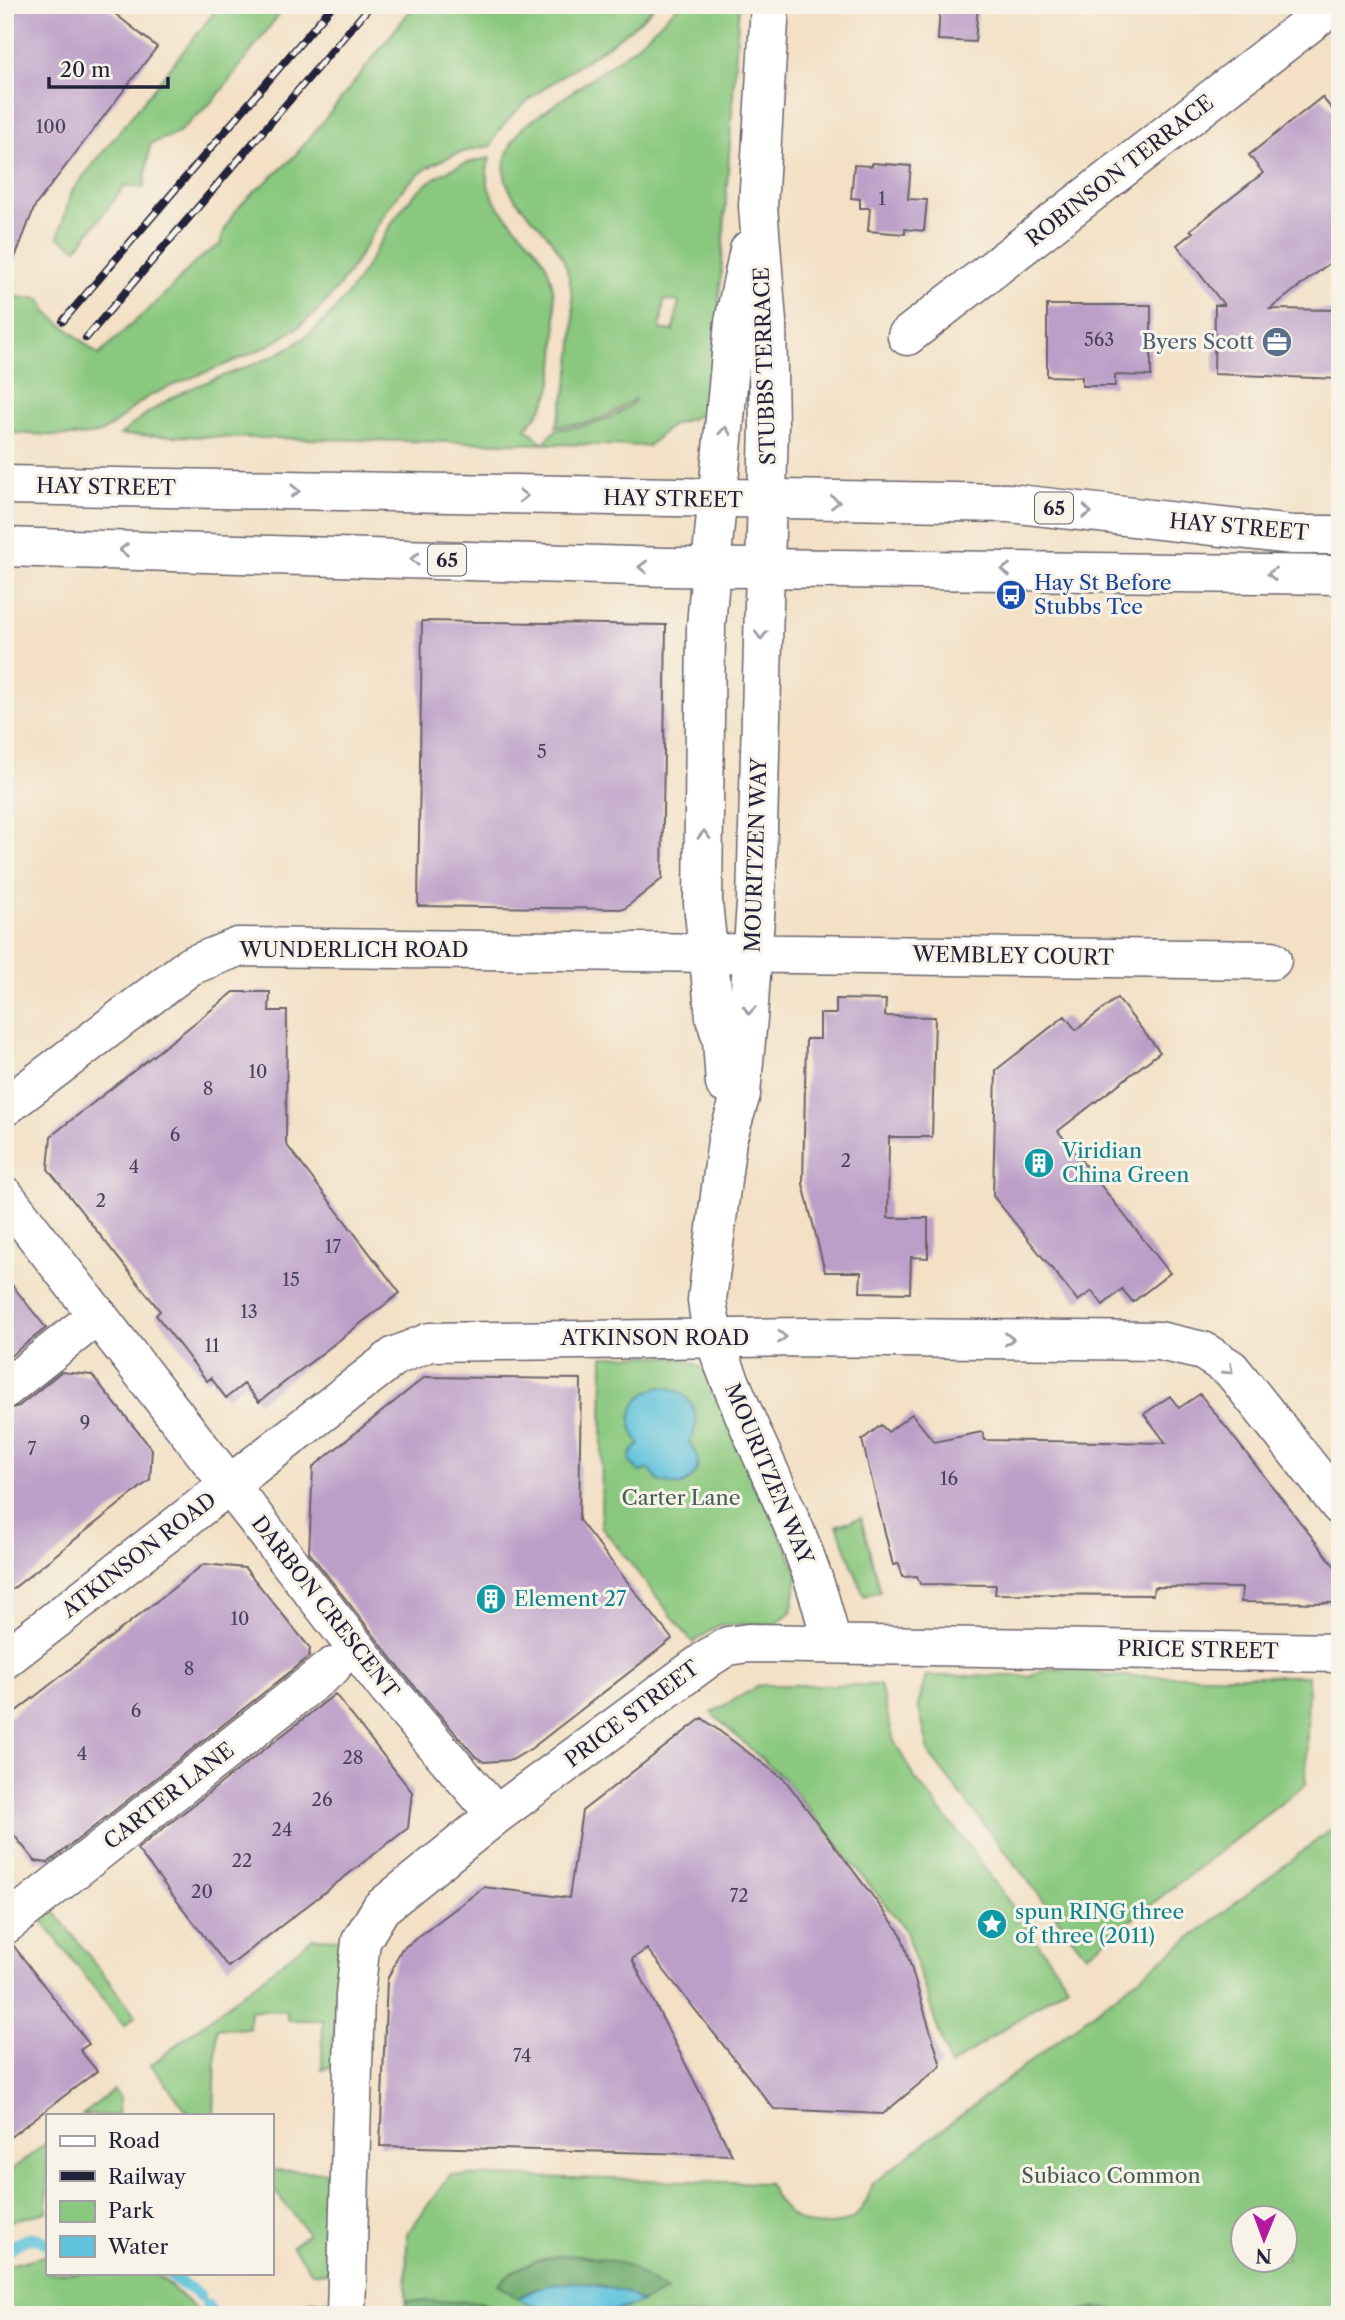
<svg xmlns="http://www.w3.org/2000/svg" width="1345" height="2320" font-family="'Libre Caslon Text',serif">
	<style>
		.green { fill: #89c87e; stroke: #56755c; stroke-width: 2; fill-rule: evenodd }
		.forest { fill: #6eac6d; stroke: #486754; stroke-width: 2 }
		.water { fill: #5fc3dc; stroke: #40728c; stroke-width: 2 }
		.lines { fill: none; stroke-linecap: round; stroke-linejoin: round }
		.stream { stroke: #5fc3dc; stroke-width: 12 }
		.building { fill: #bc9fc8 }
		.street-casing { stroke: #6b646b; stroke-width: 41 }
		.secondary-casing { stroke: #6b646b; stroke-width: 41 }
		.primary-casing { stroke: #6b646b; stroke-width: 41 }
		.street { stroke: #fff; stroke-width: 38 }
		.secondary { stroke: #fff; stroke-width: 38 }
		.primary { stroke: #fff; stroke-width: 38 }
		.rail-casing { stroke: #22223b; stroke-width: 8 }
		.rail { stroke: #f7f3e8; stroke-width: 5; stroke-dasharray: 16; stroke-linecap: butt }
		.oneway { stroke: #9c9ca7 }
		.labels { text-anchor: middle; stroke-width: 6; stroke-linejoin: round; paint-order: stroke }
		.number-label { font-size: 18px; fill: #48415e }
		.shield { fill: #f7f3e8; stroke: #62616f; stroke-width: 2 }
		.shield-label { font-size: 19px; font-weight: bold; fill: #22223b }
		.street-label { font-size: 21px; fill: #22223b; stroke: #f7f3e8 }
		.service-label { font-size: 21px; fill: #4e5e75; stroke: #f7f3e8; text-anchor: end }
		.transit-label { font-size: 21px; fill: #164399; stroke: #f7f3e8; text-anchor: start }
		.culture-label { font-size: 21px; fill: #0d838f; stroke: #f7f3e8; text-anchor: start }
		.park-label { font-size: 21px; fill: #465c52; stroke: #f7f3e8 }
	</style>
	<rect width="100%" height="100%" fill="#f7f3e8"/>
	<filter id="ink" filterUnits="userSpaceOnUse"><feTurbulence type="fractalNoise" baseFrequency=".0143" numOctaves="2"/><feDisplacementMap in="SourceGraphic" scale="14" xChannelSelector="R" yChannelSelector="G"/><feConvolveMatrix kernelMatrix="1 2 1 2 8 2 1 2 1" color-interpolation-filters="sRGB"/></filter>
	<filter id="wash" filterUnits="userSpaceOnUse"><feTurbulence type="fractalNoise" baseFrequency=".00686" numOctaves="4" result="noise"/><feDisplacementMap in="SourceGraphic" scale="28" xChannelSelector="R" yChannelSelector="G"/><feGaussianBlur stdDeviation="1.57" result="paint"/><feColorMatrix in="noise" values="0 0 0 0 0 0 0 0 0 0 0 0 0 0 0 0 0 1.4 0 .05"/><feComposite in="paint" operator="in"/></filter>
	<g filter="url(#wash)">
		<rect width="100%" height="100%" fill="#f3e0c5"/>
		<path class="green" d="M220,5h66l-70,93 -38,35 -28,11 -6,43 -19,-1 -48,62 -19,-11 14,-46z
			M415,5h240c-41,50 -144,87 -164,141 -111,16 -105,94 -170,161 -47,49 -115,60 -173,90 -15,8 -38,35 -52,37 -29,5 -62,-1 -91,-1v-103l11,-33 25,2 6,13 52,43c22,-23 47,-42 69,-64 19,-19 27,-33 52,-46 9,-45 51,-61 78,-93 40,-47 77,-98 117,-147z
			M679,5h60l-27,406 -40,14 -24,21 -528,-11c19,-17 38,-30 61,-42 56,-27 103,-29 149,-78 59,-61 60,-142 160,-157 -17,46 39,70 56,107 13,27 11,88 6,117 -3,18 -14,33 -26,46l17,15 14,-14c31,-2 54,-7 78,-28l-1,-2c-30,22 -41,25 -78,27 16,-47 24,-104 12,-153 -15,-61 -101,-77 -45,-146l111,-79zM664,300l15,2 -6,29 -13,-2z
			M603,1356c33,1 81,-8 105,18l90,199 -7,39 -16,12 -56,1 -26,18 -92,-117z
			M861,1518l19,73 -16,5 -27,-71z
			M1049,1669h46l12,7h201l-2,108 -220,171 -156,-200 -12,-50 8,-29h102z
			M761,1685h119l14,56 20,36 57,72 97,136 -118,81 -45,-137 -120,-149 -74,-67z
			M1338,1824l2,491h-934l1,-81 43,-59 318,8c7,14 14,26 27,35 16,11 50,10 63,-5 8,-9 11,-19 15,-30zM1244,2218h42v42h-42z
			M54,1911l82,105 -12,10 -82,-105z
			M313,1938l31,1 -6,15 -6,112 -10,4 1,-50h-36v-9l-37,-1 -1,19 -32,-1 -3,87h-24l-39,-50z
			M114,2090l6,8 -2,17h-36z
			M47,2142v70l-42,10v-47z
			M271,2170l59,2 -2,101 -16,-1 -20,-26 16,-13 -37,-47z
			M47,2255v18h104l14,8 37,34h-197v-49z
			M310,2301h17v14h-25z"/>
		<path class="forest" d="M579,2255l44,8 44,28 -25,11c-38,-22 -85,-28 -125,-4l-19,-14c21,-21 52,-30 81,-29z
			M406,2301l76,1 15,13h-91z
			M1091,2308l24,1 16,6h-66z"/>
		<path class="water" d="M662,1387c29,3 43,30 27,55 14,18 12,34 -10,44l-21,-5 -8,-12 -10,3 -10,-10 1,-9 9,-9c-18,-23 -8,-51 22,-57z
			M579,2282l44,9 19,11c-41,17 -85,18 -125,-4l33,-14z"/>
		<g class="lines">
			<path class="stream" d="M5,2252c13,-10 28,-21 42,-8
				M169,2273c9,11 21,13 31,23
				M207,2305l6,10
				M299,2315l1,-5"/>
		</g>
		<g id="blocks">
			<path class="building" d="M5,5h99l53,42 -122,159 -28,72z
				M940,5h38l-3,37 -37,-2z
				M1322,97l18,22v136l-70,54 70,1v69l-126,-5 1,-69h9l-47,-60 16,-13 -3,-2 73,-57 -14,-18z
				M872,163l39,3 -3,33 19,1 -3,31 -19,-2v5l-37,-3 2,-23h-10v-9l-9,-1 3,-33 18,1z
				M1047,305h104v71l-36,-1v11h-33v-9l-35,-1z
				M422,621l244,4 -4,254 -38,30 -206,-3z
				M234,992h36l-1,19h18l-1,133 114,149 -141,109 -15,-18 -18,14 -15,-20 -4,3 -51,-66 4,-4 -112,-142 3,-33z
				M1117,998l43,54 -102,79 112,142 -37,29 -11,-13 -19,16 -11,-14 -14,10 -85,-105 3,-126 69,-54 11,14z
				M836,999l50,1 -1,16 50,1 -3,120h-43l-1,81h40v40l-17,-1 -1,36 -50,-1 1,-20h-36l-22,-88 3,-145h14v-25h16z
				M5,1276l41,52 -41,32z
				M61,1372l31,3 60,74 -2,31 -145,115v-185l14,-4z
				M425,1377l156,2 -2,141 93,119 -140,109 -20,12 -28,2 -9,-6 -70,-81 -96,-123 4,-85z
				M1200,1394l140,179v30l-99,-1 1,-14 -88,-1 -1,8 -158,-1 1,-9 -76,-1 -3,-8 -14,1 -4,-13 -6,1 -31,-125 19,-15 7,7 24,-18 22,28 48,-10 3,8 181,3 -22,-29 26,-18 9,12z
				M204,1564l41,4 65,80 -1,9 -261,206 -13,-2 -30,-37v-104z
				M335,1694l77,98 -4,36 -180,139 -91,-118z
				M702,1718l83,62 116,154 40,132 -58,48 -109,-5 -127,-160 -15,10 100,196 -352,-9 7,-166 14,-30 83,-63 85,11 13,-87z
				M13,1945l76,99 -9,6 17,21 -92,70v-195z"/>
		</g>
	</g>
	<g filter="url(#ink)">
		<use href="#blocks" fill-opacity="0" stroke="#6b646b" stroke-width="2"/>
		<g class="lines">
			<g class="street-casing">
				<path id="street" d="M907,336l426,-331
					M711,567l-5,59 -3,277 12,114 7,23 3,44
					M765,567l-9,336 -8,115 -7,76 -14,46 -20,160c4,40 21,75 36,112 32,75 72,151 88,231
					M5,1107l185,-141 48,-19 1034,13
					M5,1196l383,493 108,126
					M5,1389l93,-74
					M5,1659l390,-303 35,-14 375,-5 354,4 44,10 28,18 109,137
					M5,1925l327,-258
					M346,2315l9,-320 6,-54 20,-33 115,-93 214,-158 18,-11 20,-3 592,10"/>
			</g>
			<g class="secondary-casing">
				<path id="secondary" d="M711,567l23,-245 15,-72
					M765,567l4,-141 -2,-104 -9,-116 12,-201"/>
			</g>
			<g class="primary-casing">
				<path id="primary" d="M5,485l1004,18 284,32h47
					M5,547l662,20 673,8"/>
			</g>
			<use href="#street" class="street"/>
			<use href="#secondary" class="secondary"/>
			<use href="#primary" class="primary"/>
			<g class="rail-casing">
				<path id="rail" d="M63,321l270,-316
					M86,338l285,-333"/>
			</g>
			<use href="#rail" class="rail"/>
		</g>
		<defs><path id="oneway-chevron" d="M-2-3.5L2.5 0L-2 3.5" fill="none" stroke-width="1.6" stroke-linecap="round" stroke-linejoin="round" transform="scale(1.75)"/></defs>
		<g class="oneway">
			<use href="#oneway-chevron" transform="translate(725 431) rotate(-86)"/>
			<use href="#oneway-chevron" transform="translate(295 491) rotate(1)"/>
			<use href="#oneway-chevron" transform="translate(523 496) rotate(1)"/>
			<use href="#oneway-chevron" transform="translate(835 502)"/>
			<use href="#oneway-chevron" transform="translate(1087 512) rotate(6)"/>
			<use href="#oneway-chevron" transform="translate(124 550) rotate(-179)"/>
			<use href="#oneway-chevron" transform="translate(415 559) rotate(-178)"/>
			<use href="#oneway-chevron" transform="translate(643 567) rotate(-178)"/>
			<use href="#oneway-chevron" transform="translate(1006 570) rotate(-179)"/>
			<use href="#oneway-chevron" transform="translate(1272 574) rotate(-179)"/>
			<use href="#oneway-chevron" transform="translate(761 635) rotate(92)"/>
			<use href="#oneway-chevron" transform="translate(704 835) rotate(-89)"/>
			<use href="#oneway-chevron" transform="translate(749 1010) rotate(95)"/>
			<use href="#oneway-chevron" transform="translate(782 1337)"/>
			<use href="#oneway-chevron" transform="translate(1009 1339) rotate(1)"/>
			<use href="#oneway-chevron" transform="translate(1229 1370) rotate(43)"/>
		</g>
	</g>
	<defs>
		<g id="office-disc" transform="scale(1.575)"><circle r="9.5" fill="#5c6f8a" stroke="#f7f3e8"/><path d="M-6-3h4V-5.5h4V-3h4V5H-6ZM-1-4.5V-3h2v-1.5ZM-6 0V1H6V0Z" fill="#fff"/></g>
		<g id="bus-disc" transform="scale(1.575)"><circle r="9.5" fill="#1a4fb4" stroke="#f7f3e8"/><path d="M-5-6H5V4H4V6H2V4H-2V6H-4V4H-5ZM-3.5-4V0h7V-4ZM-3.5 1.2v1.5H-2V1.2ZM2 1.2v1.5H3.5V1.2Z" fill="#fff"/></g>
		<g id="building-disc" transform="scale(1.575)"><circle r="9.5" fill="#0f9aa8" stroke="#f7f3e8"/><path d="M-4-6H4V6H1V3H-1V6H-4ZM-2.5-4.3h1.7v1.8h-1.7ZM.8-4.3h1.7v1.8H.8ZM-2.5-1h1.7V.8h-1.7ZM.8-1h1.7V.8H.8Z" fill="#fff"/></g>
		<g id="sight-disc" transform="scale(1.575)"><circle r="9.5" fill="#0f9aa8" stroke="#f7f3e8"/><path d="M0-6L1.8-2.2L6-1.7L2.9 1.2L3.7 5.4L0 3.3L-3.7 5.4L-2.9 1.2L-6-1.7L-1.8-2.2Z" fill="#fff"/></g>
	</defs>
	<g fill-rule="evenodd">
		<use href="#office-disc" x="1277" y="342"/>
		<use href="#bus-disc" x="1011" y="595"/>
		<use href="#building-disc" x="1039" y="1163"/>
		<use href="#building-disc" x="491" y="1599"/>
		<use href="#sight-disc" x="992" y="1924"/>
	</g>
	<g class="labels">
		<g class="number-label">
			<text x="51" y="133">100</text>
			<text x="882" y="205">1</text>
			<text x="1099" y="346">563</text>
			<text x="542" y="758">5</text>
			<text x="258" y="1078">10</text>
			<text x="208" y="1095">8</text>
			<text x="175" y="1141">6</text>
			<text x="846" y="1167">2</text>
			<text x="134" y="1173">4</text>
			<text x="101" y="1207">2</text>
			<text x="333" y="1253">17</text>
			<text x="291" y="1286">15</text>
			<text x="249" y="1318">13</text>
			<text x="212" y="1352">11</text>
			<text x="85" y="1429">9</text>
			<text x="32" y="1455">7</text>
			<text x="949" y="1485">16</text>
			<text x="240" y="1625">10</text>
			<text x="189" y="1675">8</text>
			<text x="136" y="1717">6</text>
			<text x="82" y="1760">4</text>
			<text x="353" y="1764">28</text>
			<text x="322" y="1806">26</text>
			<text x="282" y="1836">24</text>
			<text x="242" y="1867">22</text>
			<text x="202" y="1898">20</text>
			<text x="739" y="1902">72</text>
			<text x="522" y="2062">74</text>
		</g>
		<g class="shield">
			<rect x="1035" y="492.5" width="38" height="31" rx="5"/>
			<rect x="428" y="544.5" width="38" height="31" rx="5"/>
		</g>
		<g class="shield-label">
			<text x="1054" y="515">65</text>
			<text x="447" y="567">65</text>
		</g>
		<g class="street-label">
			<text transform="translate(1120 171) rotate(-38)" y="7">ROBINSON TERRACE</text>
			<text transform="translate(765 366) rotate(-92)" y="7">STUBBS TERRACE</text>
			<text transform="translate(106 487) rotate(1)" y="7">HAY STREET</text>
			<text transform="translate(673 499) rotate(1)" y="7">HAY STREET</text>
			<text transform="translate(1239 527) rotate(5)" y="7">HAY STREET</text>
			<text transform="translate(756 855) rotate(-88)" y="7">MOURITZEN WAY</text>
			<text x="354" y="957">WUNDERLICH ROAD</text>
			<text transform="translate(1013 956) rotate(1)" y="7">WEMBLEY COURT</text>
			<text x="655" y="1345">ATKINSON ROAD</text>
			<text transform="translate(769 1474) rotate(67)" y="7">MOURITZEN WAY</text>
			<text transform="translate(139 1555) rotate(-38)" y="7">ATKINSON ROAD</text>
			<text transform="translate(325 1607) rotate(52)" y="7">DARBON CRESCENT</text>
			<text transform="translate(1198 1650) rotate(1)" y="7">PRICE STREET</text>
			<text transform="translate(632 1714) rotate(-37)" y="7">PRICE STREET</text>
			<text transform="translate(169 1796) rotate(-38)" y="7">CARTER LANE</text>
		</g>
		<g class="service-label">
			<text x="1254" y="349">Byers Scott</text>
		</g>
		<g class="transit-label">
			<text x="1034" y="590">Hay St Before<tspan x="1034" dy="24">Stubbs Tce</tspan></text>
		</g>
		<g class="culture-label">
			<text x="1062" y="1158">Viridian<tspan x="1062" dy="24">China Green</tspan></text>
			<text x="514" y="1606">Element 27</text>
			<text x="1015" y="1919">spun RING three<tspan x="1015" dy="24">of three (2011)</tspan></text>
		</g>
		<g class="park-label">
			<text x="681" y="1505">Carter Lane</text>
			<text x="1111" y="2183">Subiaco Common</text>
		</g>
	</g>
	<rect width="1345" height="2320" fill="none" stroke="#f7f3e8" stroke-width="28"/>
	<rect x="46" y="2114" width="228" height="161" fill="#f7f3e8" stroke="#a29fa3" stroke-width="2"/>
	<rect x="60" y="2136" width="35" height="10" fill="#ffffff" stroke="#a29fa3" stroke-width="2"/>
	<text x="108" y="2148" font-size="21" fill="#22223b">Road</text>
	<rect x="60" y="2171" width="35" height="10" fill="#22223b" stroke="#a29fa3" stroke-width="2"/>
	<text x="108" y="2184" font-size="21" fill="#22223b">Railway</text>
	<rect x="60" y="2201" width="35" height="21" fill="#89c87e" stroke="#a29fa3" stroke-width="2"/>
	<text x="108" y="2218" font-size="21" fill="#22223b">Park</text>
	<rect x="60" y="2236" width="35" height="21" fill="#5fc3dc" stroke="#a29fa3" stroke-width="2"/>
	<text x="108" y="2254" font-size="21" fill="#22223b">Water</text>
	<g transform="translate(1264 2239) rotate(181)"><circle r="33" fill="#f7f3e8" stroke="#a29fa3" stroke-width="2"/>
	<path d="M0-5L12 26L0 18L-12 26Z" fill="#b5179e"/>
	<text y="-10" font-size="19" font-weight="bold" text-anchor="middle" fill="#22223b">N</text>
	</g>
	<path d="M49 77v10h119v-10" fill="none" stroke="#22223b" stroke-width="3.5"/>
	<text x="60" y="77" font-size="21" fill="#22223b" stroke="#f7f3e8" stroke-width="5" paint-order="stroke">20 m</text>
</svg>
